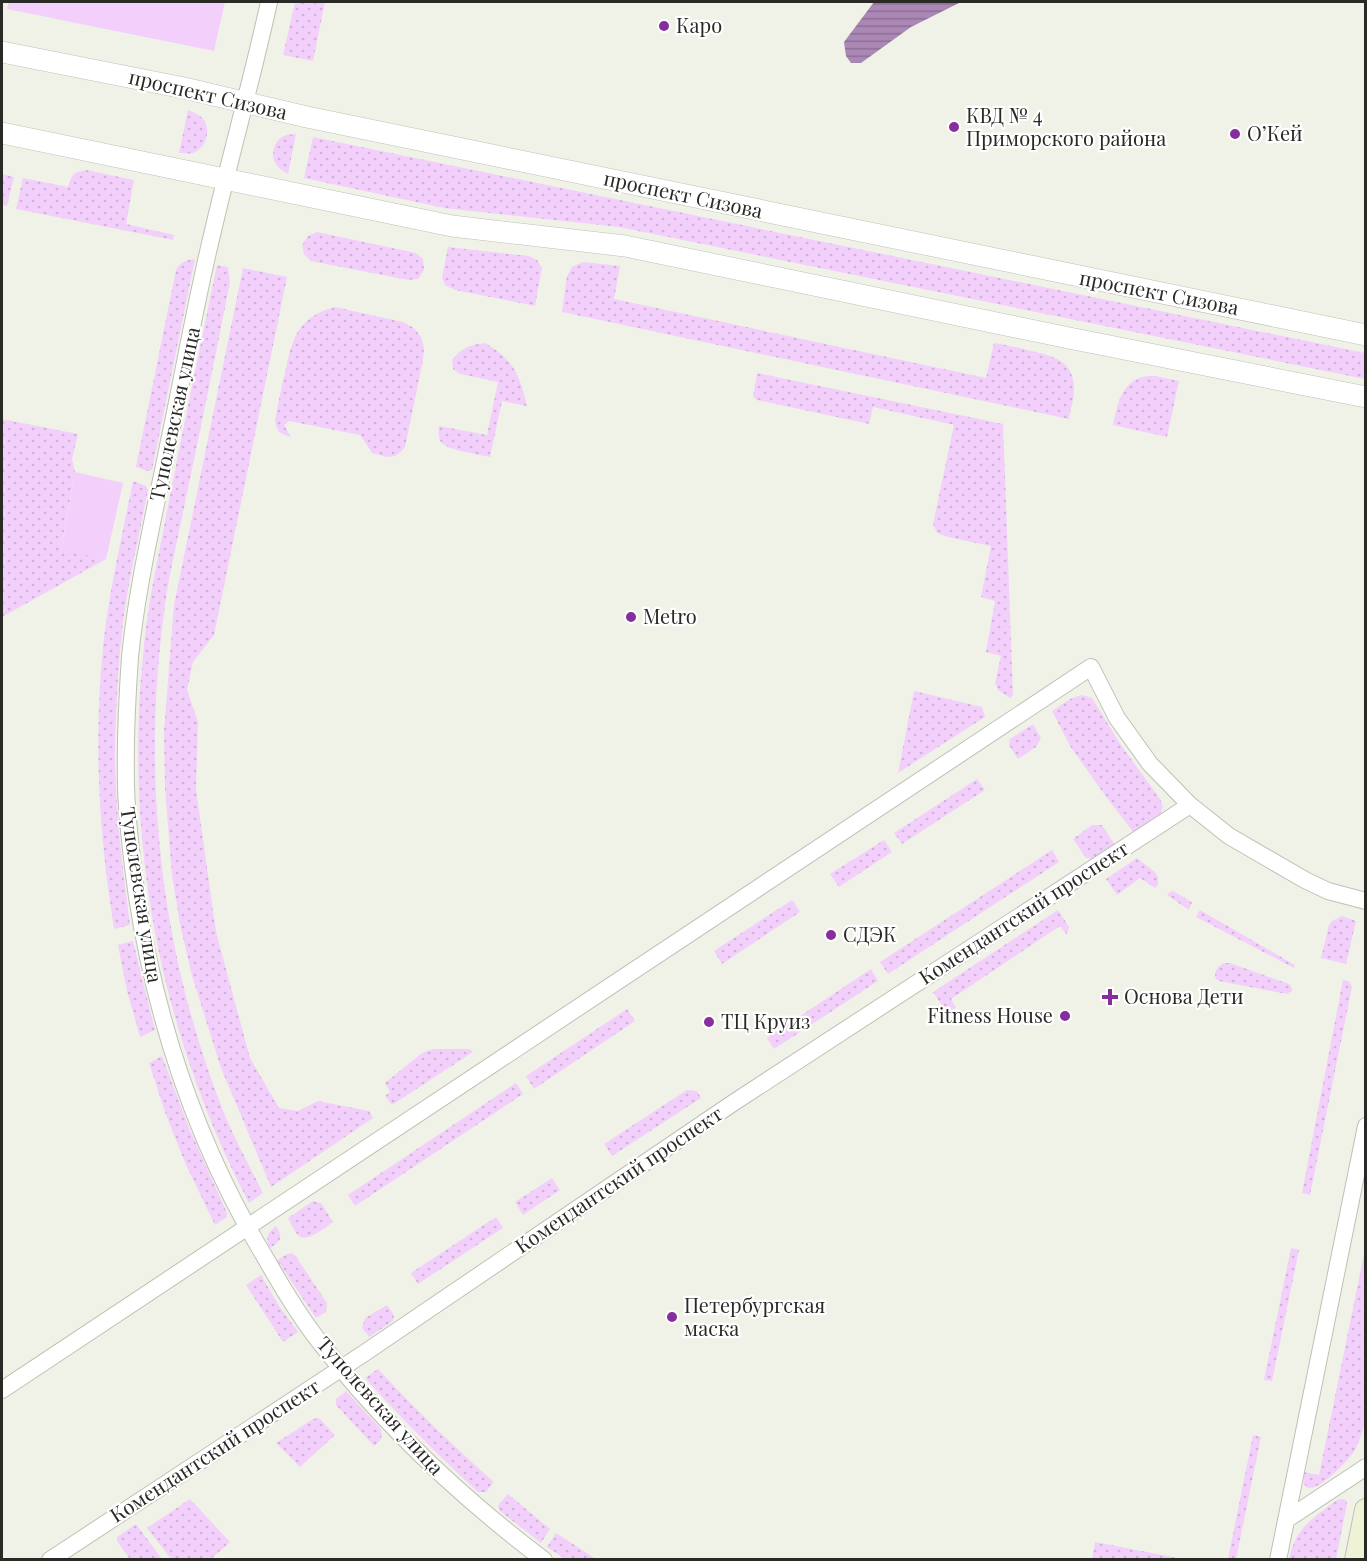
<svg xmlns="http://www.w3.org/2000/svg" width="1367" height="1561" font-family="'Playfair Display',serif">
	<style>
		.grass { fill: url(#grass-dots) }
		.green { fill: #f3d0fc }
		.water { fill: url(#water-rules) }
		.lines { fill: none; stroke-linecap: round; stroke-linejoin: round }
		.minor-casing { stroke: #bec0b5; stroke-width: 18 }
		.tertiary-casing { stroke: #bec0b5; stroke-width: 22 }
		.secondary-casing { stroke: #bec0b5; stroke-width: 24 }
		.minor { stroke: #fff; stroke-width: 16 }
		.tertiary { stroke: #fff; stroke-width: 21 }
		.secondary { stroke: #eff2d4; stroke-width: 22 }
		.poi-dot { fill: #862e9b; stroke: #fff; stroke-width: 2 }
		.labels { text-anchor: middle; stroke-width: 4.5; stroke-linejoin: round; paint-order: stroke }
		.poi-label { font-size: 20px; fill: #292a26; stroke: #fff; text-anchor: start }
		.street-label { font-size: 20px; fill: #292a26; stroke: #fff }
	</style>
	<defs>
		<pattern id="grass-dots" width="8" height="8" patternUnits="userSpaceOnUse" patternTransform="scale(1.5)"><rect width="8" height="8" fill="#f3d0fc"/><path d="M2 2h.1M6 6h.1" fill="none" stroke="#d0b3d8" stroke-width="1.8" stroke-linecap="round"/></pattern>
		<pattern id="water-rules" width="6" height="5" patternUnits="userSpaceOnUse" patternTransform="scale(1.5)"><rect width="6" height="5" fill="#ab87b5"/><path d="M0 2.5h6" fill="none" stroke="#8b6f93"/></pattern>
	</defs>
	<rect width="100%" height="100%" fill="#f0f2e7"/>
	<path class="grass" d="M295,2h30l-12,59 -30,-6z
		M188,110c6,2 12,5 16,10 7,12 2,28 -11,33 -5,1 -10,0 -14,0z
		M296,134l-8,40c-6,-3 -12,-7 -14,-14 -3,-9 2,-22 12,-25 3,-1 6,0 10,-1z
		M313,137l1052,216v26l-746,-152 -175,-19 -140,-30z
		M87,170l47,10 -8,44 48,11 -1,5 -157,-31 7,-31 45,9c4,-13 5,-15 19,-17z
		M2,174l12,3 -7,29 -5,-1z
		M317,232l99,21 7,6 1,11 -6,9 -10,1 -97,-19 -7,-7 -2,-9 6,-9z
		M448,247l81,9 8,4 5,8 -7,38 -80,-16 -10,-5 -3,-7z
		M195,259l-43,211 -4,1 -12,-4 40,-197c5,-8 9,-10 19,-11z
		M583,262l37,4 -6,33 372,79 8,-35c13,2 25,5 37,8 24,5 44,11 43,40 0,9 -4,19 -5,28l-507,-107 5,-36 5,-9z
		M217,265l11,2 2,15c-14,72 -29,144 -44,216 -7,36 -16,71 -21,107 -24,172 -5,346 59,508 11,27 26,54 39,80l-14,10c-88,-168 -125,-360 -106,-548 4,-49 15,-96 24,-144 16,-82 33,-164 50,-246z
		M243,268l44,9 -73,358 -21,27 -6,28 11,32 -2,67 20,143 34,126 29,50 19,3 20,-10 51,10 4,7 -102,69 -50,-119 -29,-92 -12,-52 -8,-49 -7,-87 -1,-57 10,-126z
		M335,307l68,15 11,6 7,9 3,11 -1,12 -18,87c-11,14 -18,10 -33,6l-12,-18 -71,-14 -5,4 7,12c-12,-4 -14,-4 -16,-17 3,-16 6,-31 10,-47 7,-34 12,-56 50,-66z
		M485,343c28,16 35,32 42,63l-25,-5 -12,56c-9,-2 -41,-7 -47,-13 -5,-4 -5,-12 -4,-18l48,9 11,-53 -38,-8 -7,-5 -1,-9c10,-12 17,-15 33,-17z
		M757,373l246,51 10,271 -3,3 -12,-8 -3,-7 6,-27 -15,-4 9,-51 -14,-4 10,-51 -43,-9 -11,-4 -4,-9 21,-99 -81,-18 -4,17 -112,-24 -4,-3z
		M1155,376l24,5 -12,56 -54,-12c4,-18 7,-39 26,-47 5,-2 11,-2 16,-2z
		M2,419l76,15 -6,25 3,13 -14,77 45,10 -104,58z
		M133,481l13,5 2,4c-6,31 -13,62 -19,94 -8,43 -11,88 -13,132 -4,70 5,140 14,209l-16,4c-3,-22 -7,-45 -9,-67 -8,-71 -9,-144 -2,-215 6,-56 19,-111 30,-166z
		M914,691l68,16 3,10 -87,56z
		M1082,695l10,3 29,47 39,54 3,8 -4,9 -25,17 -27,-35 -37,-52 -18,-35 18,-12z
		M1033,724l8,14 -5,9 -18,12 -9,-14 1,-6z
		M977,779l8,11 -83,54 -8,-11z
		M1092,825h10l13,20 -21,14 -8,-1 -13,-19z
		M884,840l8,12 -53,35 -9,-13z
		M1052,850l7,12 -171,112 -8,-12z
		M1137,858l18,14 3,5v8l-3,3 -15,-10 -23,17 -11,-16z
		M1173,891l19,11 -3,8 -22,-15 3,-3z
		M792,900l8,12 -78,52 -8,-13z
		M1058,910l11,17 -2,8 -7,-9 -109,73 5,9 -4,2h-7l-12,-18z
		M1200,910l95,55 -1,3 -98,-51z
		M1342,916l14,5 -10,43 -25,-6 8,-33 3,-4z
		M133,941l22,89 -15,7 -13,-46 -9,-46z
		M1224,963h6l59,21 3,4v3l-5,3 -68,-13 -3,-2c-3,-7 2,-13 8,-16z
		M871,969l7,12 -104,68 -7,-11z
		M1343,980l6,1 3,6 -42,208 -8,-2z
		M627,1009l8,12 -101,68 -8,-13z
		M433,1049h37l3,3 -81,53 -7,-9 5,-4 -5,-9 37,-30z
		M162,1056l27,72 38,85v4l-12,8 -29,-60 -20,-50 -17,-52z
		M516,1083l7,11 -168,112 -7,-11z
		M687,1090l10,1 4,7 -89,58 -8,-12z
		M552,1178l8,12 -37,25 -8,-13z
		M313,1201l8,2 12,19c-8,5 -26,22 -35,13 -4,-4 -7,-12 -10,-17z
		M496,1217l7,11 -85,56 -7,-11z
		M276,1226c7,12 6,14 -6,22 -5,-9 -3,-16 6,-22z
		M1291,1248l8,2 -27,131 -8,-1z
		M1365,1249l1,170c-3,10 -6,22 -11,31 -7,12 -57,64 -51,22l15,3z
		M292,1253l3,2 32,48 -1,9 -10,6 -39,-58 10,-6z
		M261,1275l18,31 19,26 -15,10 -37,-57z
		M387,1305l7,10 -1,6 -24,16 -7,-9 3,-10z
		M378,1369c37,40 75,77 116,113l-8,10h-8c-39,-36 -77,-74 -113,-114z
		M346,1391l35,38c2,9 -1,12 -7,17l-38,-41v-6z
		M319,1418l16,17 -35,32 -24,-24 37,-24z
		M1253,1435l8,2 -25,122h-8z
		M508,1494l42,35 -9,14 -41,-32 -2,-4 1,-3z
		M190,1499l40,43 -19,17h-40l-24,-31z
		M1341,1499l5,1 1,4 -11,55h-47c7,-32 23,-40 48,-59z
		M136,1524l26,35h-32l-13,-18v-4z
		M556,1533l40,26h-31l-18,-12z
		M1095,1542l88,17h-91z"/>
	<path class="green" d="M9,2h216l-11,49 -207,-42z
		M75,472l48,11 -17,76 -45,-9z"/>
	<path class="water" d="M874,2h87l-50,25 -50,36h-10l-5,-7 -2,-14z"/>
	<g class="lines">
		<g class="minor-casing">
			<path id="minor" d="M269,2c-17,78 -39,155 -57,233 -17,70 -29,141 -44,211 -14,70 -31,140 -38,211 -3,43 -5,86 -4,129 1,37 6,75 11,111 20,129 61,250 129,362 17,30 35,60 56,86 64,82 140,153 222,215
				M2,1390l1089,-723 26,51 33,46 40,41 39,31 76,44 23,11 38,10
				M1286,1520l80,-53
				M50,1560l313,-206 370,-251 457,-298
				M1278,1560l88,-434"/>
		</g>
		<g class="tertiary-casing">
			<path id="tertiary" d="M2,52l182,36 123,29 1059,218
				M2,133l450,93 173,20 444,92 297,59"/>
		</g>
		<g class="secondary-casing">
			<path id="secondary" d="M1356,1560l10,-50"/>
		</g>
		<use href="#minor" class="minor"/>
		<use href="#tertiary" class="tertiary"/>
		<use href="#secondary" class="secondary"/>
	</g>
	<g class="poi-dot">
		<circle cx="664" cy="26" r="6"/>
		<circle cx="954" cy="127" r="6"/>
		<circle cx="1235" cy="134" r="6"/>
		<circle cx="631" cy="617" r="6"/>
		<circle cx="831" cy="935" r="6"/>
		<path d="M1107 988h6v6h6v6h-6v6h-6v-6h-6v-6h6z"/>
		<circle cx="1065" cy="1016" r="6"/>
		<circle cx="709" cy="1022" r="6"/>
		<circle cx="672" cy="1317" r="6"/>
	</g>
	<g class="labels">
		<g class="poi-label">
			<text x="676" y="33">Каро</text>
			<text x="966" y="123">КВД № 4<tspan x="966" dy="23">Приморского района</tspan></text>
			<text x="1247" y="141">О’Кей</text>
			<text x="643" y="624">Metro</text>
			<text x="843" y="942">СДЭК</text>
			<text x="1124" y="1004">Основа Дети</text>
			<text x="1053" y="1023" text-anchor="end">Fitness House</text>
			<text x="721" y="1029">ТЦ Круиз</text>
			<text x="684" y="1313">Петербургская<tspan x="684" dy="23">маска</tspan></text>
		</g>
		<g class="street-label">
			<text transform="translate(208 95) rotate(13)" y="7">проспект Сизова</text>
			<text transform="translate(683 195) rotate(12)" y="7">проспект Сизова</text>
			<text transform="translate(1159 293) rotate(11)" y="7">проспект Сизова</text>
			<text transform="translate(175 414) rotate(-78)" y="7">Туполевская улица</text>
			<text transform="translate(141 895) rotate(81)" y="7">Туполевская улица</text>
			<text transform="translate(1024 913) rotate(-33)" y="7">Комендантский проспект</text>
			<text transform="translate(619 1180) rotate(-34)" y="7">Комендантский проспект</text>
			<text transform="translate(380 1406) rotate(48)" y="7">Туполевская улица</text>
			<text transform="translate(215 1451) rotate(-33)" y="7">Комендантский проспект</text>
		</g>
	</g>
	<rect width="1367" height="1561" fill="none" stroke="#292a26" stroke-width="6"/>
</svg>
